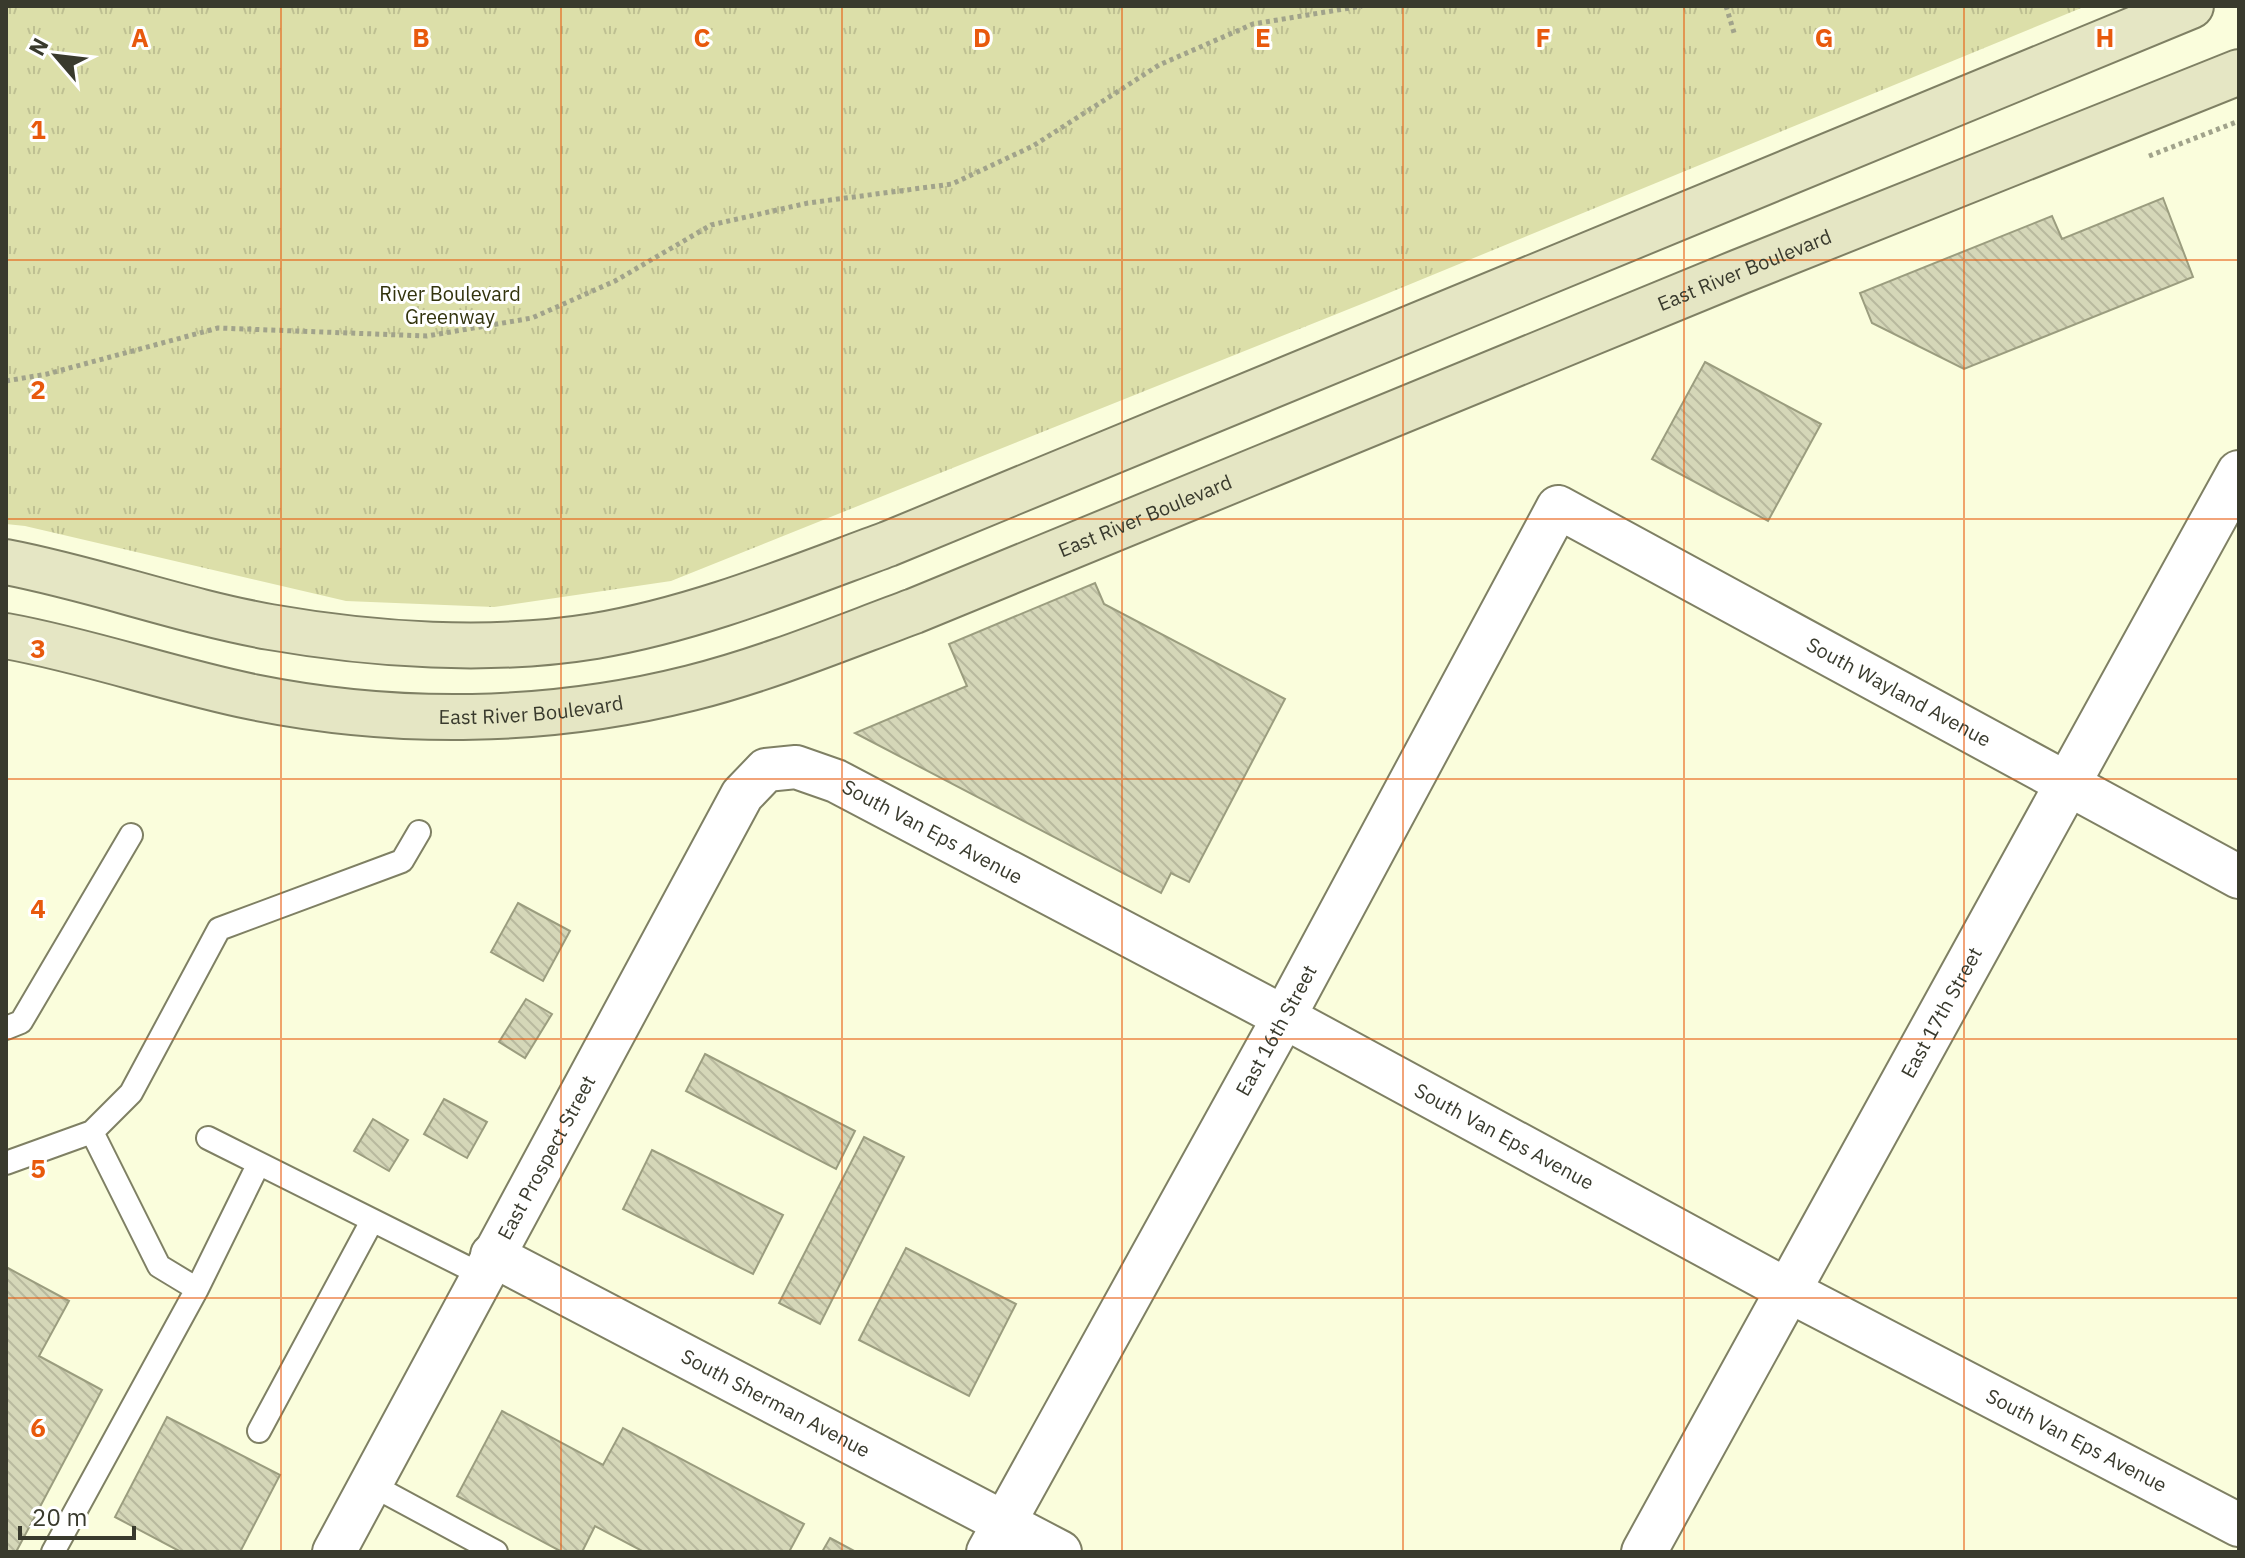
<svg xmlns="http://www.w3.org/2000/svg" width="2245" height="1558" font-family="'IBM Plex Sans',sans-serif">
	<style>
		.park { fill: url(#park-tufts) }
		.building { fill: url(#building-back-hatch); stroke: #9b9d7f; stroke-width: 2 }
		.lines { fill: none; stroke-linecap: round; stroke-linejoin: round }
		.service-casing { stroke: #7f8064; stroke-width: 26 }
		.minor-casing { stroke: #7f8064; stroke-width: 46 }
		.tertiary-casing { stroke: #7f8064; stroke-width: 48 }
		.secondary-casing { stroke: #7f8064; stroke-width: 48 }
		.path { stroke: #a1a38b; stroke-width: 5; stroke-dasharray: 4 4; stroke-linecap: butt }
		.service { stroke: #fff; stroke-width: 22 }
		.minor { stroke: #fff; stroke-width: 42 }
		.tertiary { stroke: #fff; stroke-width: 44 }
		.secondary { stroke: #e5e6c4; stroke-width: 44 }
		.grid { fill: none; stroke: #e8590c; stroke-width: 2; stroke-opacity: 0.55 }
		.labels { text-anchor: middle; stroke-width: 6; stroke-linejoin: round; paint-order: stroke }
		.street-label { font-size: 20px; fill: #393a2d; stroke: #fff }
		.park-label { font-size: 20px; fill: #32330d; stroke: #fff }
		.grid-label { font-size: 26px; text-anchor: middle; font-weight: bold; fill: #e8590c; stroke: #fff; stroke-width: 6; stroke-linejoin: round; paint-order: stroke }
	</style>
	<defs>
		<pattern id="park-tufts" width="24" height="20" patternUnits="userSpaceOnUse" patternTransform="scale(2)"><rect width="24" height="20" fill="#dcdfa9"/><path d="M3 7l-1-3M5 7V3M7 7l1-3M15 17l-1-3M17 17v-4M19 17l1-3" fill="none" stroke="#bec092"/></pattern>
		<pattern id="building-back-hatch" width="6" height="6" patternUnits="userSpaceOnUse" patternTransform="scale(2)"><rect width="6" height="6" fill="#d5d7b8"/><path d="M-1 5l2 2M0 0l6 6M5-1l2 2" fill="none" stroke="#b8b99e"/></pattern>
	</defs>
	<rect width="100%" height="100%" fill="#fafddc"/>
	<path class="park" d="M6,6h2080l-707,291 -708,284 -177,26 -148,-6 -321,-75 -19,-2z"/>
	<path class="building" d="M2163,198l30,79 -229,92 -92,-46 -12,-30 192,-77 10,23z
		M1705,362l116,62 -53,97 -116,-62z
		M1095,583l9,21 181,95 -96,183 -18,-9 -10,20 -306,-160 112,-47 -18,-42z
		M518,903l52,28 -27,50 -52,-29z
		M526,999l26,15 -27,44 -26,-16z
		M705,1054l150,77 -19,38 -150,-78z
		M444,1099l43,23 -20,36 -43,-24z
		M373,1119l35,21 -19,31 -35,-20z
		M864,1137l40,20 -84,167 -41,-21z
		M652,1150l131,65 -30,59 -130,-65z
		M906,1248l110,56 -47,92 -110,-56z
		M6,1267l63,34 -30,55 63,34 -86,162h-10z
		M502,1411l101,54 20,-37 181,96 -15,28h-145l-49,-26 -13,26h-20l-105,-56z
		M167,1417l113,58 -40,77h-59l-66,-35z
		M830,1538l26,14h-34z"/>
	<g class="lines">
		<g class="service-casing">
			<path id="service" d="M6,1028l15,-6 110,-187
				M92,1132l67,134 38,23
				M208,1138l274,137
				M6,1163l86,-31 39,-39 88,-164 183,-68 17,-29
				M259,1431l113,-210
				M370,1484l126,68
				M53,1552l144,-263 61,-124"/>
		</g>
		<g class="minor-casing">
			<g id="minor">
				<path id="s1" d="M492,1255l568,297"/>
				<path id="s2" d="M334,1552l408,-757 24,-25 30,-3 40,14 448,236 503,273 452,235"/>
				<path id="s3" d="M988,1552l296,-535 274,-510 681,370"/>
			</g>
		</g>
		<g class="tertiary-casing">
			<g id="tertiary">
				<path id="s4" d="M1644,1552l595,-1079"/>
			</g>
		</g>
		<g class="secondary-casing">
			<g id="secondary">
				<path d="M6,562c89,17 175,49 264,65 103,18 221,26 325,9 101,-17 198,-57 293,-92l1303,-538"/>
				<path id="s5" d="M6,636c83,15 164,44 247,61 144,29 295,27 438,-9 76,-19 150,-50 223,-77l825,-339 500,-200"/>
			</g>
		</g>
		<path class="path" d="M1726,6l9,30
			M2149,156l90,-35
			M6,381l41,-7 171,-46 209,8 105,-18 83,-37 96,-56 97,-22 144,-19 81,-38 126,-81 94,-41 109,-18"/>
		<use href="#service" class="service"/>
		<use href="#minor" class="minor"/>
		<use href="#tertiary" class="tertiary"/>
		<use href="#secondary" class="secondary"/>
	</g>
	<path class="grid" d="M281,6v1546M561,6v1546M842,6v1546M1122,6v1546M1403,6v1546M1684,6v1546M1964,6v1546M6,260h2233M6,519h2233M6,779h2233M6,1039h2233M6,1298h2233"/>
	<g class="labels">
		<g class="street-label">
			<text dy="7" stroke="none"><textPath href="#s5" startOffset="1830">East River Boulevard</textPath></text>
			<text dy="7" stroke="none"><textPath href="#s5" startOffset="1182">East River Boulevard</textPath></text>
			<text dy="7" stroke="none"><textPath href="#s3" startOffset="1578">South Wayland Avenue</textPath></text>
			<text dy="7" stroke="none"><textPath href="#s5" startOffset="534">East River Boulevard</textPath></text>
			<text dy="7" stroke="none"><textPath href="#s2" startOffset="1076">South Van Eps Avenue</textPath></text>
			<text dy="7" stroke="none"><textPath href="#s4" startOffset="616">East 17th Street</textPath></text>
			<text dy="7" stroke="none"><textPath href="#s3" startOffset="596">East 16th Street</textPath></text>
			<text dy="7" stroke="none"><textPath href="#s2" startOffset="1724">South Van Eps Avenue</textPath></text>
			<text dy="7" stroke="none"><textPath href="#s2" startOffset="448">East Prospect Street</textPath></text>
			<text dy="7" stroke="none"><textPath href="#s1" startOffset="320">South Sherman Avenue</textPath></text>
			<text dy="7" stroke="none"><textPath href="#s2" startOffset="2372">South Van Eps Avenue</textPath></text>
		</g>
		<g class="park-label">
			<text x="450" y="301">River Boulevard<tspan x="450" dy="23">Greenway</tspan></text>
		</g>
	</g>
	<g class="grid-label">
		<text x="140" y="47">A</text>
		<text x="421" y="47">B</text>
		<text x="702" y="47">C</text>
		<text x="982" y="47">D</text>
		<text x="1263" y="47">E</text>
		<text x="1543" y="47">F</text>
		<text x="1824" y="47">G</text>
		<text x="2105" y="47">H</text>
		<text x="38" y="139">1</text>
		<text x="38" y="399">2</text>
		<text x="38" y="658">3</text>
		<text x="38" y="918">4</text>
		<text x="38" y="1178">5</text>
		<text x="38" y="1437">6</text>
	</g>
	<rect width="2245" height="1558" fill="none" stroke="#393a2d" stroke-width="16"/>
	<g transform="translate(56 56) rotate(298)" stroke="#ffffff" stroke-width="6" paint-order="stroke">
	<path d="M0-6L14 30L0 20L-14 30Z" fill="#393a2d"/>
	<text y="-12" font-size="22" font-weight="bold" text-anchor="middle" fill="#393a2d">N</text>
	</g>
	<path d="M20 1526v12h114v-12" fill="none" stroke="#393a2d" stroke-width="4"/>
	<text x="32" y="1526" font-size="24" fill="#393a2d" stroke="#ffffff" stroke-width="6" paint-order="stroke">20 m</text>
</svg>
